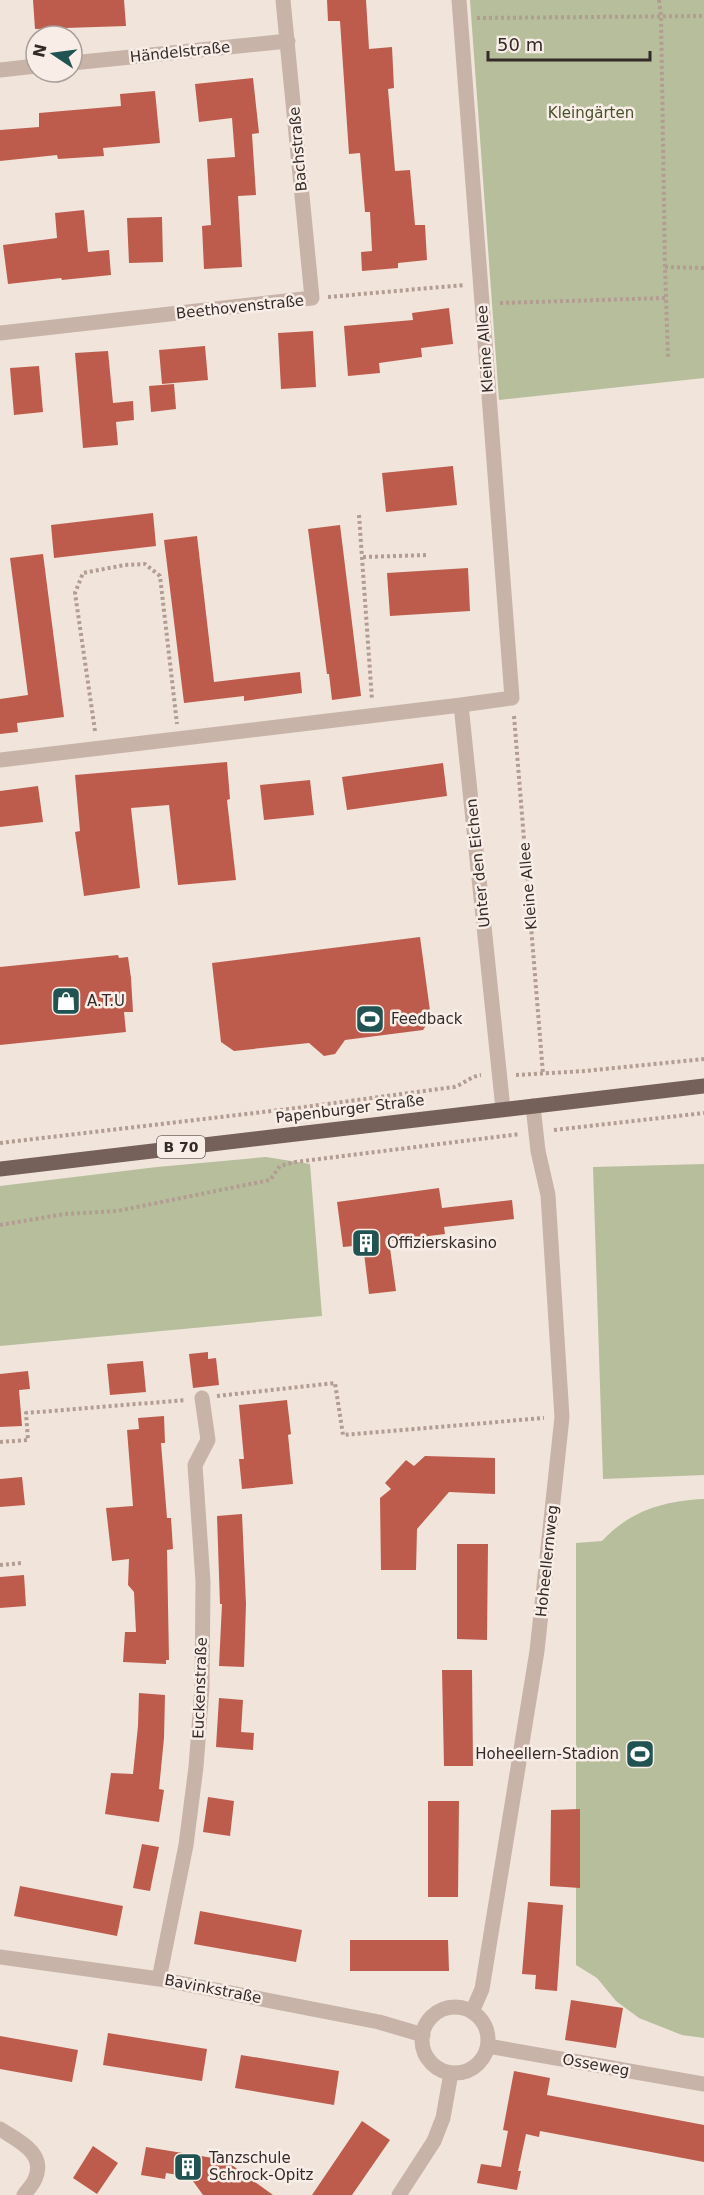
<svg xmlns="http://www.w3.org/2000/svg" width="704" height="2195" font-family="'DejaVu Sans',sans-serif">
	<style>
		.green { fill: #b6be9c }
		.building { fill: #bd5c4c }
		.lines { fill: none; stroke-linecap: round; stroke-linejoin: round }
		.path { stroke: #b39d93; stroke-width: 4; stroke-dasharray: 3 3; stroke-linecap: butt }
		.minor { stroke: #c7b3a8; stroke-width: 15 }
		.major { stroke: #75605a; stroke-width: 15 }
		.labels { text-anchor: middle; stroke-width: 5; stroke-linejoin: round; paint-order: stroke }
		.shield { fill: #f8eee7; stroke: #6f6561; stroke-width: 1.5 }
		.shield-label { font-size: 14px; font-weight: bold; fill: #342a28 }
		.street-label { font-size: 15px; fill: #342a28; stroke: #f8eee7 }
		.park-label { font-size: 15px; fill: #48512d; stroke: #f8eee7 }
		.poi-label { font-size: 15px; fill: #342a28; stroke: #f8eee7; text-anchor: start }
	</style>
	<rect width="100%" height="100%" fill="#f0e4db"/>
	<path class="green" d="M470,0h234v378l-205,22z
		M266,1157l44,7 12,152 -322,30v-160l157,-19z
		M704,1164v311l-101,4 -10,-312z
		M704,1499v539l-22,-3 -43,-17 -23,-17 -19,-23 -21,-13v-422l26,-2c28,-30 61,-40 102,-42z"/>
	<path class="building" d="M33,0h91l2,26 -91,3z
		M327,0h39l3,49 23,-2 2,41 -6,1 7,82 15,-1 5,55h10l2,35 -29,3v5l-36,3 -1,-19 11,-1 -2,-39h-5l-5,-59 -11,1 -9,-133h-12z
		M253,78l6,55 -7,1 4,61 -18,1 4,71 -38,2 -2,-43 9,-1 -4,-66 28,-2 -3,-39 -33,4 -4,-38z
		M155,91l5,52 -57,5 1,8 -46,3 -1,-4 -57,6v-31l39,-3v-14l82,-7 -1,-12z
		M84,210l4,42 21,-2 2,25 -49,5 -1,-2 -53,6 -5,-39 54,-7 -2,-25z
		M162,217l1,45 -34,1 -2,-45z
		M449,308l4,36 -32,4 1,9 -43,6 1,10 -32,3 -4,-50 69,-6 -1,-7z
		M313,331l3,56 -35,2 -3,-56z
		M205,346l3,34 -46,4 -3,-34z
		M108,351l5,52 20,-2 1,19 -18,2 2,23 -35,3 -8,-95z
		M39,366l4,46 -29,3 -4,-47z
		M174,384l2,25 -25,3 -2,-26z
		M453,466l4,39 -71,7 -4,-39z
		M153,513l3,33 -102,12 -3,-33z
		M340,525l21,171 -29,4 -3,-26h-2l-19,-145z
		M197,536l17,146 86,-10 2,21 -58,8v-5l-60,7 -20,-163z
		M43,554l21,163 -47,6 1,9 -18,2v-35l28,-4 -18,-137z
		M468,568l2,43 -80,5 -3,-43z
		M227,762l3,37 -3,1 9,80 -58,5 -9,-80 -38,3 9,80 -56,8 -9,-64 5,-1 -5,-56z
		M443,763l4,33 -100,14 -5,-33z
		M310,780l4,35 -50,5 -4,-35z
		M38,786l5,36 -43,5v-36z
		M420,937l11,81 -8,12 -78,10 -10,14 -11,2 -15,-13 -75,8 -13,-9 -9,-79z
		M118,955l1,3 9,-1 3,21 2,34h-9l2,20 -126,13v-78z
		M439,1188l3,20 70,-8 2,19 -70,8 1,7 -56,7 7,50 -27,3 -6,-49 -20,2 -6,-45z
		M208,1352v7l8,-1 3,27 -26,3 -4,-34z
		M143,1361l3,31 -36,3 -3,-31z
		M28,1371l2,18 -11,1 3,36 -22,1v-53z
		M287,1400l4,34 -3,1 5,49 -51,5 -3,-30h5l-5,-54z
		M164,1416l1,27h-4l6,75h4l2,31 -6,1 2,110h-3v4l-43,-2 2,-30h11l-2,-40 -6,-7 1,-26 -17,2 -6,-53 27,-2 -6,-76 12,-1 -1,-11z
		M425,1456l70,2v36l-46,-2 -32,37 -1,41h-35l-1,-72 11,-9 -6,-6 21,-23 8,6z
		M22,1477l3,28 -25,2v-28z
		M242,1514l4,90 -2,63 -25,-1 3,-62h-2l-3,-88z
		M457,1544h31l-1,96 -30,-1z
		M24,1575l2,31 -26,2v-31z
		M442,1670h30l1,96h-29z
		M139,1693l26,2 -1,43 -5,51 5,1 -5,32 -54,-8 6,-41 22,1 5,-48z
		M219,1698l24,2 -2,32 13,1 -1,17 -37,-3z
		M208,1797l26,4 -4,35 -27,-4z
		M428,1801h31l-1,96h-30z
		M580,1809v79l-30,-2 1,-76z
		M142,1844l17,3 -9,44 -17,-3z
		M20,1886l103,20 -6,30 -103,-20z
		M528,1902l35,3 -6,86 -22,-2 1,-14 -14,-1z
		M200,1911l102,19 -6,32 -102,-18z
		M350,1940h98l1,31h-99z
		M571,2000l52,8 -7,40 -51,-8z
		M108,2033l99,16 -5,32 -99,-16z
		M0,2036l78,14 -6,32 -72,-13z
		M241,2055l98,16 -5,34 -99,-17z
		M514,2071l36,7 -3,17 157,30v37l-164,-31 -1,6 -13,-3 -8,37h3l-4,19 -40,-7 4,-19 20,3 7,-36 -5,-1z
		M362,2121l28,19 -38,55h-40z
		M93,2146l25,17 -21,31 -24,-16z
		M146,2147l79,13 48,35h-70l-13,-18 -24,-4 -1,6 -24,-4z"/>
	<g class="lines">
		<path class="path" d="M659,0l2,16 4,251 3,91
			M477,18l227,-2
			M665,267l39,1
			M328,297l136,-12
			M500,303l166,-5
			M359,515l13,185
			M363,557l65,-2
			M514,716l29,358
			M95,731l-20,-138 8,-20 42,-8 20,-1 15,12 17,148
			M516,1075l69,-4 119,-12
			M554,1130l150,-17
			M0,1143l297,-35 157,-21c10,-3 17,-11 27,-12
			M0,1225l65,-11 52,-3 153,-31 10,-14 15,-4 225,-28
			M217,1396l118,-13 8,52 201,-17
			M0,1442l28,-2 -2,-27 160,-13
			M0,1565l22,-2"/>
		<path class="minor" d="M459,0l53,698 -51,7
			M72,63l216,-22
			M0,70l36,-4
			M0,333l312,-35 -29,-298
			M0,760l461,-55 42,404
			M0,1957l159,22 220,43 44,13
			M159,1979l27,-134 10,-78 6,-80 1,-105 -8,-117 13,-25 -6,-42
			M422 2040a33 33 0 1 1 66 0a33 33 0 1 1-66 0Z
			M472,2012l10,-23 55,-338 25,-234 -14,-222 -10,-44 -5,-45
			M488,2046l216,38
			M0,2129c17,11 47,24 35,50 -2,6 -8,11 -11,16
			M399,2195l35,-54 9,-23 8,-45"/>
		<path class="major" d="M0,1169l704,-83"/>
	</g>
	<defs>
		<g id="shop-square" transform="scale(1.5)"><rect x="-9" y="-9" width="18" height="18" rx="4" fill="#205351" stroke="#f8eee7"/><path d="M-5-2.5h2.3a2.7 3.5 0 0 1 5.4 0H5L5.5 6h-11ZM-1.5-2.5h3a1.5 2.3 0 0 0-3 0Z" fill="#fff"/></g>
		<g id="stadium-square" transform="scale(1.5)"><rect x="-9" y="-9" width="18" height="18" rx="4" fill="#205351" stroke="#f8eee7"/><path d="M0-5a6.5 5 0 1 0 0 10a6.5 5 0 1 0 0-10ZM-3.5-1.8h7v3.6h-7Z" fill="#fff"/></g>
		<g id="building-square" transform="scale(1.5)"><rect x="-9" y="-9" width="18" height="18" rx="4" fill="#205351" stroke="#f8eee7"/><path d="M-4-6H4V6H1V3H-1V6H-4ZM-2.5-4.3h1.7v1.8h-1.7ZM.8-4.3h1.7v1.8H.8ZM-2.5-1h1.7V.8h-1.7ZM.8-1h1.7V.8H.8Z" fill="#fff"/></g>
	</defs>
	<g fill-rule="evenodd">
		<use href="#shop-square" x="66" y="1001"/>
		<use href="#stadium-square" x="370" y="1019"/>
		<use href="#building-square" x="366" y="1243"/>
		<use href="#stadium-square" x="640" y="1754"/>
		<use href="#building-square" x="188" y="2167"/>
	</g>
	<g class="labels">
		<rect class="shield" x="157" y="1136" width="48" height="22" rx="4.5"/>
		<g class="shield-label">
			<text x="181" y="1152">B 70</text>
		</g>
		<g class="street-label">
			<text transform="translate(180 52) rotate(-6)" y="5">Händelstraße</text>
			<text transform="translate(298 149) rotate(-95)" y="5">Bachstraße</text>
			<text transform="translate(240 307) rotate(-6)" y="5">Beethovenstraße</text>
			<text transform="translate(485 349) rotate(-94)" y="5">Kleine Allee</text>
			<text transform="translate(478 863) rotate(-96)" y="5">Unter den Eichen</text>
			<text transform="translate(528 886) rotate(-95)" y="5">Kleine Allee</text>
			<text transform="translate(350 1109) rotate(-7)" y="5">Papenburger Straße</text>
			<text transform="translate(547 1561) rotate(-84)" y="5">Hoheellernweg</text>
			<text transform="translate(200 1688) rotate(-88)" y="5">Euckenstraße</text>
			<text transform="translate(213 1989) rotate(11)" y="5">Bavinkstraße</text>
			<text transform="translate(596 2065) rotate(10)" y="5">Osseweg</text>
		</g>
		<g class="park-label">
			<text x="591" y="118">Kleingärten</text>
		</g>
		<g class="poi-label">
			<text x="87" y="1006">A.T.U</text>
			<text x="391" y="1024">Feedback</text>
			<text x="387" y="1248">Offizierskasino</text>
			<text x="619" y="1759" text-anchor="end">Hoheellern-Stadion</text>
			<text x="209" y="2163">Tanzschule<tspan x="209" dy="17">Schrock-Opitz</tspan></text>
		</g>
	</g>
	<g transform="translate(54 54) rotate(283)"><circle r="28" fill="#f8eee7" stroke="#aaa09b" stroke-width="1.5"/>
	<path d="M0-4.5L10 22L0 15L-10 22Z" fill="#205351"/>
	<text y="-9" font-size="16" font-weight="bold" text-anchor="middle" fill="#342a28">N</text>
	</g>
	<path d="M488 51v9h162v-9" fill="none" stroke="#342a28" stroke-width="3"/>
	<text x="497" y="51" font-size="18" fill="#342a28" stroke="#f8eee7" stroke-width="4.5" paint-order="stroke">50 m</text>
</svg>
